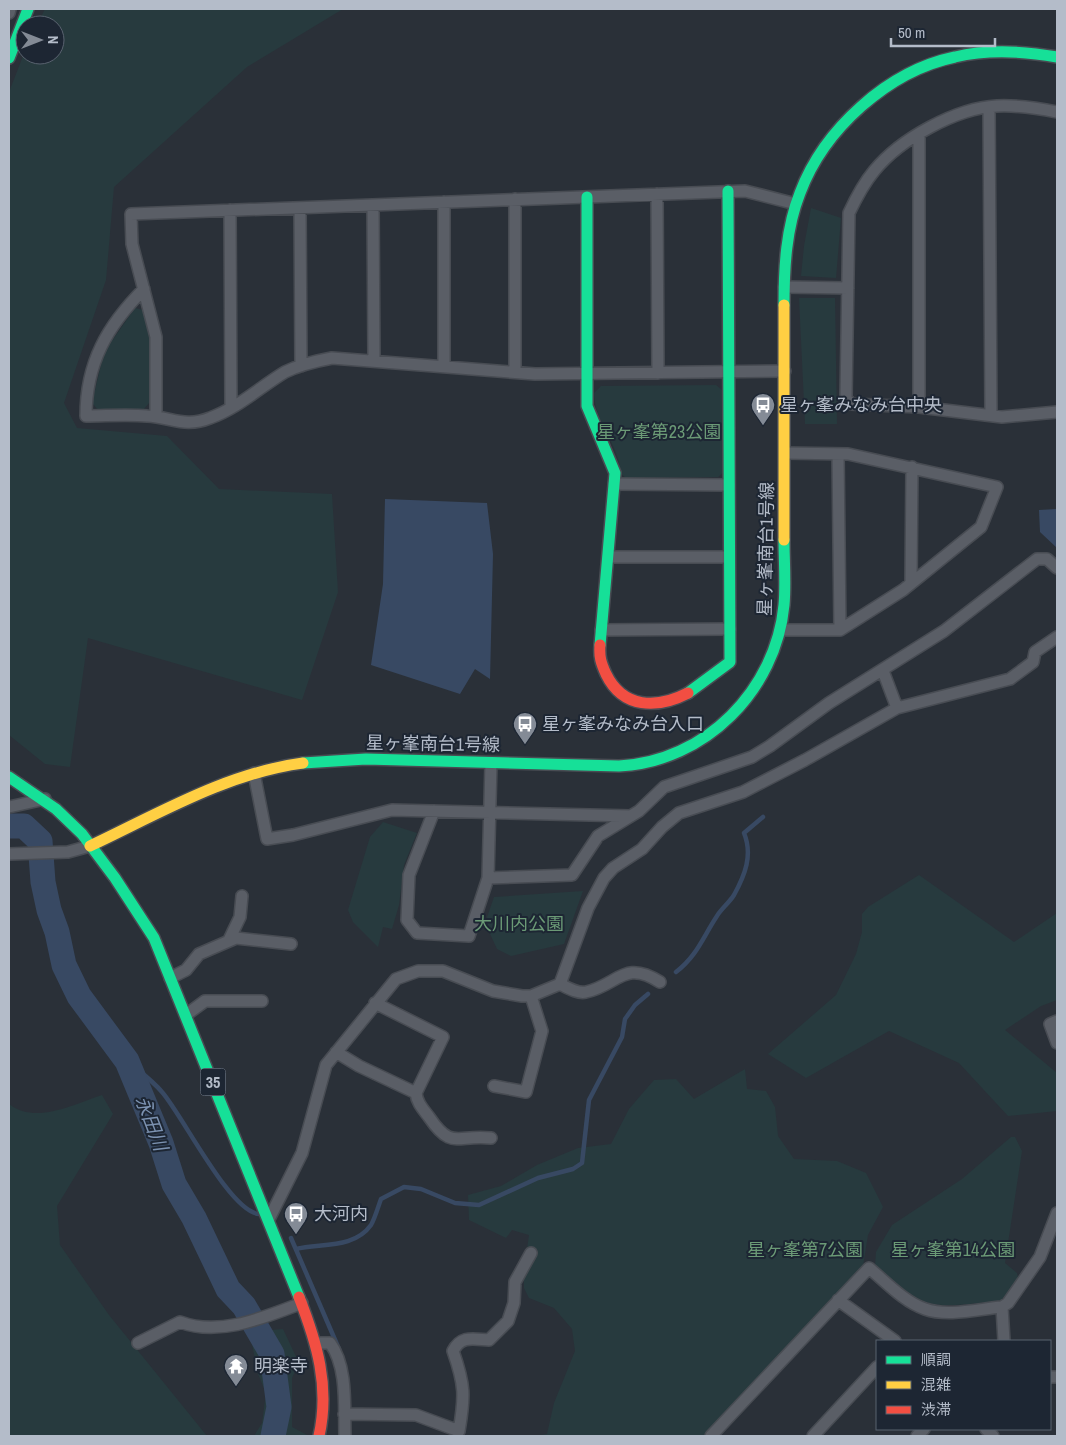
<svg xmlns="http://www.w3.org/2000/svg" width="1066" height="1445" font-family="'Archivo Narrow','Noto Sans JP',sans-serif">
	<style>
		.green { fill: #273a3e }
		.water { fill: #384963 }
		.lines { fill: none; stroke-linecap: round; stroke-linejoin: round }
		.stream { stroke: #384963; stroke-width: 4.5 }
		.river { stroke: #384963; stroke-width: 25 }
		.street-casing { stroke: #484c53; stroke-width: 14 }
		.fast-casing { stroke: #484c53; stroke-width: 14 }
		.slow-casing { stroke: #484c53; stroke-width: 14 }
		.jam-casing { stroke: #484c53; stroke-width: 14 }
		.street { stroke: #5a5e66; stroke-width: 11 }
		.fast { stroke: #16e098; stroke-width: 11 }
		.slow { stroke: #ffcf43; stroke-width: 11 }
		.jam { stroke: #f24e42; stroke-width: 11 }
		.labels { text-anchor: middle; stroke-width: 4; stroke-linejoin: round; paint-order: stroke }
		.shield { fill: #1d2633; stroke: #878f9c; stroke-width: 1 }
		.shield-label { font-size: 16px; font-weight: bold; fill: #b4bcc9 }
		.poi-label { font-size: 18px; fill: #b4bcc9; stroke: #1d2633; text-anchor: start }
		.park-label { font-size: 18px; fill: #6b9a76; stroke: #1d2633 }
		.street-label { font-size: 18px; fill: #b4bcc9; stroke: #1d2633 }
		.water-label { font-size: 19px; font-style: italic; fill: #7c92b1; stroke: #1d2633 }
	</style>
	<rect width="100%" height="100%" fill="#2a3038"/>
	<path class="green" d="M45,9h298l-96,58 -133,120 -8,93 -42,123 13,25 90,8 52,53 113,5 6,98 -36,108 -214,-62 -18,129 -25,-3 -36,-29v-643l16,-41v4h30v-30h-18z
		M811,208l30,10 -5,60 -35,-2 3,-30z
		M799,298h36l2,126h-32z
		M135,308l8,2 6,27v66l-5,6 -46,1 -6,-7 12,-51z
		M716,385l6,5 2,82 -6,5 -92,1 -5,-4c-2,-30 -26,-50 -27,-81l7,-7z
		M383,822l34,11 -13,32 -5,40 -7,24 -9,-2 -5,20 -25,-25 -5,-12 22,-73z
		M919,875l95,67 43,-29v87l-16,6 -36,24 52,43v38l-49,5 -49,-53 -70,-32 -83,47 -38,-24 68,-59 20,-41 6,-22v-18l6,-7z
		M583,891l-19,53 -53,12 -14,-7 -12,-26 9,-26z
		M745,1069l2,20 19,2 9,16 3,29 16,23 43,2 29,12 17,34 -15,28 -5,31 -159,170h-170l13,-2 7,-31 21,-52 -3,-22 -18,-21 -25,-10 -5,-10v-18l5,-35 -17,-5 -6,8 -37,-18 -1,-25 33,-9 36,-21 41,-17 33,-4 18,-35 25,-29 22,-1 18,20z
		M102,1095l11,19 -56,92 3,39 49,70 98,121h-198v-332c27,21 65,0 93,-9z
		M1011,1137h4l7,14 -17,112 12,10 1,5 -17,23c-21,1 -56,8 -75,1 -19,-7 -35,-24 -51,-36l1,-14 16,-27 70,-46z
		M283,1329l16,34 -7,15v49l17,9h-55l8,-13 4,-30 -8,-19 -7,-35 9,-8z"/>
	<path class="water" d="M385,499l102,4 6,51 -3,125 -15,-10 -15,25 -89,-29 12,-81z
		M1057,509v39l-17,-16 -1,-22z"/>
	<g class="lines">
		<path class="stream" d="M676,972c21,-16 27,-35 41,-56 4,-7 12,-13 17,-21 11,-20 19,-40 10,-62l19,-16
			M127,1061c12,10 25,19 35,31 21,24 68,120 97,122
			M291,1238l48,111
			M296,1249c25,-6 58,0 75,-24 4,-7 7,-18 10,-26l23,-12 17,2 34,14 24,2 59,-27 35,-9 9,-6 7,-63 33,-63 3,-18 10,-14 13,-11"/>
		<path class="river" d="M9,826h15l16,15 3,41 6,28 8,22 7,33 15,31 48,65 34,82 13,41 20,34 34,71 16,17 28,48 7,53 -6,29"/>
		<g class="street-casing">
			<path id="street" d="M9,13l1,-4
				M989,107l2,308
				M1057,112c-20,-4 -40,-7 -60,-6 -41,2 -97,33 -123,65 -10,12 -18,27 -25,42l-3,185 5,6 68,3 83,10 55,-5
				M919,134v273
				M657,194l1,179
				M515,199v173
				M444,202v163
				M373,205l1,155
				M300,208l1,158
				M230,210l1,198
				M784,287l64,1
				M144,289c-37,37 -58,74 -58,127 20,0 41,-2 61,0 24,1 38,12 63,2 28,-10 50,-31 75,-46 14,-7 31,-11 47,-14l203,16 250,-3
				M156,416v-79l-24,-93 -1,-30 614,-23 51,13
				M838,454l2,176
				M614,484l115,1
				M608,557h121
				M911,583l1,-116
				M601,630l129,-1
				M781,630h59l63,-40 78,-63 16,-40 -149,-33 -63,-1
				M883,671l14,37
				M254,773l13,66 26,-4 99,-25 239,6
				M9,807l36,-8
				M434,811l-25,64 -2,45 10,13 52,3 19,-58 3,-115
				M9,854l59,-2 22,-6
				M488,878l84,-3 26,-39 41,-25 25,-24 88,-30 18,-11 59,-43 115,-72 93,-72h10l10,9
				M229,940l11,-23 2,-21
				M170,978l16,-8 13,-16 37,-16 55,6
				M560,984c8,4 18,10 26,8 32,-7 38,-33 74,-10
				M186,1015l19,-14h57
				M1057,1021l-7,3 7,19
				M336,1052l23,14 57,27 27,-56 -68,-34
				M494,1086l32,6 16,-61 -11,-35
				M416,1093c1,10 7,16 13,24 23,34 28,17 62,21
				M269,1219l33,-66 24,-88 70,-86 22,-8h25l50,20 29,5h9l29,-12 28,-76 16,-30 9,-10 29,-19 20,-22 17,-14 64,-21 62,-32 92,-52 113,-29 23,-17 2,-10 22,-15
				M838,1300l57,41
				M1002,1307l2,34
				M138,1343l42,-21c40,15 85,-5 122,-19
				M317,1343h13c18,24 14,64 15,93
				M1050,1377h7
				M344,1414l72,1 43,16c6,-35 6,-46 -6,-80 8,-16 20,-12 36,-11l19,-19 6,-18 1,-21 16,-29
				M986,1429l7,7
				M711,1436l158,-168c16,13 35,34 56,41 23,8 53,0 77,-2l6,-4 32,-46 17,-44
				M813,1436l64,-69
				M917,1436l7,-7"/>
		</g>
		<g class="fast-casing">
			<path id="fast" d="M9,58l19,-49
				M587,197v209l28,67 -15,172
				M784,305c0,-37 2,-77 16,-112 24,-64 88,-122 155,-136 33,-8 68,-6 102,0
				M688,693l42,-31 -2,-471
				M303,763l63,-4 253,7c86,-4 157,-76 165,-161 2,-21 0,-44 0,-65
				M9,777l47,32 26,25 33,44 39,60 145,359"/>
		</g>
		<g class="slow-casing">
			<path id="slow" d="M784,305v235
				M90,846c68,-32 137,-73 213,-83"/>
		</g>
		<g class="jam-casing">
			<path id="jam" d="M600,645c-1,12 1,18 6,29 17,35 51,35 82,19
				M299,1297c18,46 31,89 20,139"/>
		</g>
		<use href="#street" class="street"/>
		<use href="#fast" class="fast"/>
		<use href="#slow" class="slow"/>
		<use href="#jam" class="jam"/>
	</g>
	<defs>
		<g id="bus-pin" transform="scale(1.25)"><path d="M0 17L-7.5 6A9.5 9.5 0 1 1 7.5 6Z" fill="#848b96" stroke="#1d2633"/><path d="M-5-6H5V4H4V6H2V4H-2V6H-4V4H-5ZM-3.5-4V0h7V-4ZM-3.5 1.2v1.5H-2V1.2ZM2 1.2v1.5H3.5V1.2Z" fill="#fff"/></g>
		<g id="temple-pin" transform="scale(1.25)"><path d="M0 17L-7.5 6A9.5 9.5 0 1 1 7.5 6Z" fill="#848b96" stroke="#1d2633"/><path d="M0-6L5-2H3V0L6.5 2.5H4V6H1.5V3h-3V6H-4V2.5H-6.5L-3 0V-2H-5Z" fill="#fff"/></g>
	</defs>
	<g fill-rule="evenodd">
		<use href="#bus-pin" x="763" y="405"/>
		<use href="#bus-pin" x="525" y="724"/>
		<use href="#bus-pin" x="296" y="1214"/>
		<use href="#temple-pin" x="236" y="1366"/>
	</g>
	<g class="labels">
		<rect class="shield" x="200.5" y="1068.5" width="25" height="27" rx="4"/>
		<g class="shield-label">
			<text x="213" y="1088">35</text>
		</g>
		<g class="poi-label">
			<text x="780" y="411">星ヶ峯みなみ台中央</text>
			<text x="542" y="730">星ヶ峯みなみ台入口</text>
			<text x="314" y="1220">大河内</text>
			<text x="254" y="1372">明楽寺</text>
		</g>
		<g class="park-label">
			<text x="659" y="438">星ヶ峯第23公園</text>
			<text x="519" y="930">大川内公園</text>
			<text x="805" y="1256">星ヶ峯第7公園</text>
			<text x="953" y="1256">星ヶ峯第14公園</text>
		</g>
		<g class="street-label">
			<text transform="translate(766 549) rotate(-89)" y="6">星ヶ峯南台1号線</text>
			<text transform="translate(433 744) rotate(1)" y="6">星ヶ峯南台1号線</text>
		</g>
		<g class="water-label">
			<text transform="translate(152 1123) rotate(69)" y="7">永田川</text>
		</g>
	</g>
	<rect width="1066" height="1445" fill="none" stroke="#b4bcc9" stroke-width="20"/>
	<rect x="876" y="1340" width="175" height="90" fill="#1d2633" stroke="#59626f"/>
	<rect x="886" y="1356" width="25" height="8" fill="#16e098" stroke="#59626f"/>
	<text x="921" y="1365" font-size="15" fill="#b4bcc9">順調</text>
	<rect x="886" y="1381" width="25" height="8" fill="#ffcf43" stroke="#59626f"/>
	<text x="921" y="1390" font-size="15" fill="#b4bcc9">混雑</text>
	<rect x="886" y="1406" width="25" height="8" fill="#f24e42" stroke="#59626f"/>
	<text x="921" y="1415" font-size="15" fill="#b4bcc9">渋滞</text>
	<g transform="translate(40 40) rotate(90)"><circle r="24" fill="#1d2633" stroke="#59626f"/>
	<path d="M0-4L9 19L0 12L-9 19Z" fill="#848b96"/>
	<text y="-8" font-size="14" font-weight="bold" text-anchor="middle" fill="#b4bcc9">N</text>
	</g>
	<path d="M891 38v8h104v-8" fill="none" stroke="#b4bcc9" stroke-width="2.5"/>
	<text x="898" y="38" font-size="15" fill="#b4bcc9" stroke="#1d2633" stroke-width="4" paint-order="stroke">50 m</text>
</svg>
